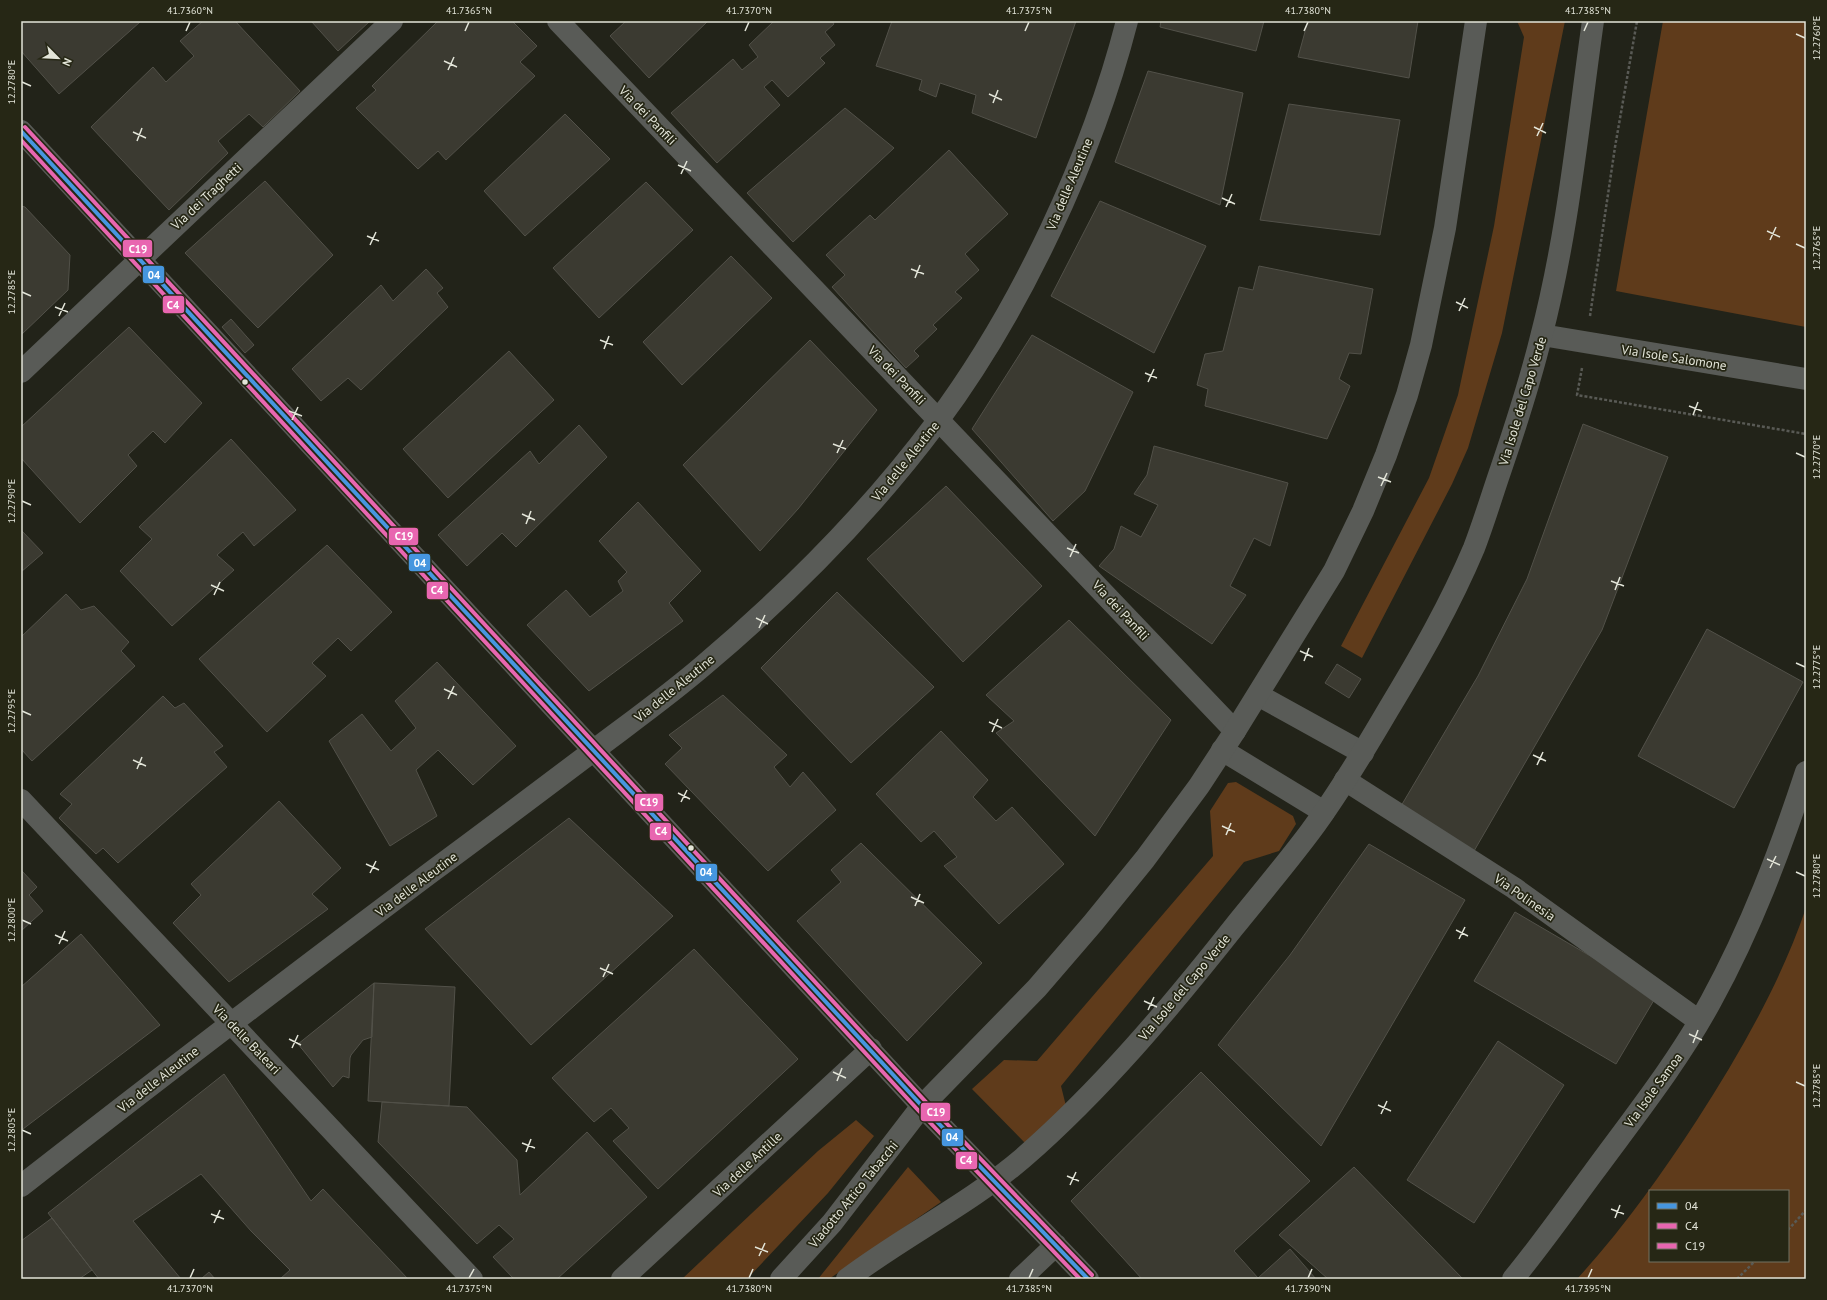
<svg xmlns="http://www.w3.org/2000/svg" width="1827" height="1300" font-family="'PT Sans',sans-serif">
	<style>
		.green { fill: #5f3b1b; fill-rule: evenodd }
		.building { fill: #3b3a31; stroke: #525149 }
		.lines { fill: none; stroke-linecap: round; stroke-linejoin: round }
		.path { stroke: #595a55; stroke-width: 2.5; stroke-dasharray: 3 2; stroke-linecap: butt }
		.minor { stroke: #595b57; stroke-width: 22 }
		.tertiary { stroke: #595b57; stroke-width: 22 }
		.bus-1-casing { stroke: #262715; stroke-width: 7 }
		.bus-2-casing { stroke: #262715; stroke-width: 7 }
		.bus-3-casing { stroke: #262715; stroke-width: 7 }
		.bus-1 { stroke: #4696df; stroke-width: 4 }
		.bus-2 { stroke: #e866b0; stroke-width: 4 }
		.bus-3 { stroke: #e866b0; stroke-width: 4 }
		.ticks { fill: none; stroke: #e3e5d9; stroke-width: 1.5 }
		.bus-dot { fill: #e3e5d9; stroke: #262715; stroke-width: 1.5 }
		.labels { text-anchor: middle; stroke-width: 3.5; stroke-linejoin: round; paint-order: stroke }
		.street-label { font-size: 13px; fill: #e3e5d9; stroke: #262715 }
		.line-badge { stroke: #262715; stroke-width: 1.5 }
		.badge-label { font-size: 11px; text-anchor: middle; font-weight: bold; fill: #fff }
		.neatline { fill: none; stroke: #e3e5d9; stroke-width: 1.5 }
		.ticks-label { font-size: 10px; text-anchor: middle; fill: #e3e5d9 }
	</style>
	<rect width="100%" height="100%" fill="#222319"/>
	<path class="green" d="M1517,21h48l-63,312 -34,115 -16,36 -90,174 -21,-12 88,-168 29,-83 36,-169 30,-189z
		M1663,21h143v306l-190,-36z
		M1236,782l57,34 3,8 -17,27 -35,11 -183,224 5,20 -41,37 -53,-54 32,-29 33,1 176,-205 -3,-45 18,-28z
		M1806,908v371h-229c45,-49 84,-104 120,-159 43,-67 83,-136 109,-212zM1650,1191h138v70h-138z
		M856,1120l18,16 -46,57 -81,86h-65l136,-128z
		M908,1167l33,35 -112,77h-11z"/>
	<path class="building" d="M21,21h119v1l-81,72 -38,-43z
		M203,21h32l65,70 -37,36 -14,-13 -31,27 10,12 -59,57 -78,-83 62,-60 13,15 28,-26 -14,-15z
		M311,21h59l-32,30z
		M438,21h74l25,25 -17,16 15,14 -89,84 -8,-9 -20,18 -62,-61 20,-18 -4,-4z
		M626,21h82l-59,57 -39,-42z
		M774,21h58l2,3 -9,8 10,13 -15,13 5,5 -37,34 -16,-17 -8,7 16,18 -63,58 -46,-50 62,-54 9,11 16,-13 -9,-12z
		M892,21h184l-40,117 -64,-25 4,-18 -36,-12 -4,14 -17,-7 3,-10 -46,-14z
		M1161,21h103l-8,30 -96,-24z
		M1308,21h110l-9,57 -111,-21z
		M1148,71l95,22 -23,112 -105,-43z
		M1289,104l111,16 -20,115 -120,-15z
		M845,108l49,40 -101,94 -46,-49z
		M565,114l45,45 -85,77 -41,-45z
		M949,150l59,64 -43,40 14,16 -24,22 7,6 -29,27 4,4 -23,22 5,5 -13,12 -74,-81 13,-12 -19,-20 44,-40 5,5z
		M265,181l68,74 -75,73 -73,-75z
		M646,182l47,48 -94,88 -46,-50z
		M1100,201l106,45 -52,107 -103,-57z
		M21,206l4,1 45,48 -2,35 -47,45z
		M731,256l41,42 -90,87 -39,-43z
		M1259,266l114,23 -12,65 -12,-1 -10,26 11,7 -23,53 -122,-33 3,-17 -11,-4 8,-31 18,-3 16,-64 14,3z
		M426,269l17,19 -6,5 11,14 -87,83 -13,-12 -27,23 -29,-32 89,-84 12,16z
		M231,319l23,26 -9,8 -23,-26z
		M129,327l73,76 -37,40 -12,-12 -25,24 9,11 -57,57 -59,-65v-31z
		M1032,335l101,57 -48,99 -32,30 -81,-92z
		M810,340l67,70 -79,99 -38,42 -77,-86z
		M509,351l45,49 -106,98 -45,-49z
		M1583,424l85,33 -66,173 -128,221 -73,-45 77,-130 49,-97z
		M579,425l28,32 -91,90 -14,-14 -35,33 -29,-31 92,-84 9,13z
		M231,439l65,71 -42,36 -11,-14 -26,23 17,15 -62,56 -52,-55 32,-32 -13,-12z
		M1154,446l134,37 -18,63 -16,-8 -24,48 16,9 -34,49 -113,-78 15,-17 7,-23 20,11 17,-32 -24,-11 13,-19z
		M946,486l96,100 -79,76 -96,-103z
		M638,502l63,69 -32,32 14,18 -94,70 -62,-66 39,-35 24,27 33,-26 -5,-10 9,-9 -28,-31z
		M21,530l22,23 -22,19z
		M327,545l65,67 -41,39 -13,-13 -26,25 14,13 -59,56 -68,-73z
		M837,592l97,95 -83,76 -90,-95z
		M66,594l15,16 13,-4 35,36 -8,9 14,15 -103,95 -11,-12v-112z
		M1069,620l102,100 -76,116 -99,-103 18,-12 -28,-26z
		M1707,629l96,53 -69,126 -96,-52z
		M437,662l79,84 -43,39 -35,-35 -22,20 21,46 -47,30 -61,-105 33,-27 29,37 25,-23 -21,-27z
		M1337,664l24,15 -12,19 -24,-15z
		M723,695l64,60 -13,12 16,20 13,-15 33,38 -68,61 -103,-107 17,-16 -13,-13z
		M163,696l12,12 9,-5 39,43 -9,6 13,15 -109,96 -15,-15 -7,6 -37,-36 13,-14 -12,-10z
		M941,731l47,49 -15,17 23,24 16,-14 52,57 -65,60 -55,-58 13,-9 -23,-26 -13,11 -45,-48z
		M279,801l62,67 -29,26 16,15 -99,73 -56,-59 28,-28 -10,-11z
		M569,818l104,98 -142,129 -106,-116z
		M861,843l121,120 -75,78 -110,-120 44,-39 -10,-12z
		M1369,844l96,56 -144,246 -103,-101 72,-90z
		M21,870l16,17 -8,8 14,16 -22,20z
		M1515,912l142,83 -41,69 -142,-83z
		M81,934l79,91 -137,104 -2,-3v-139z
		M694,949l104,110 -140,130 -45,-48 16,-13 -18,-20 -17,14 -42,-44z
		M374,983l81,4 -6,119 -81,-5z
		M374,983l-2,54 -9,3 -12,15 -1,3 -1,20 -6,-2 -10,11 -35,-43z
		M1498,1041l66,44 -90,138 -67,-43z
		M1201,1072l109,109 -76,70 24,27 32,-29 26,30h-174l-71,-78z
		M224,1074l87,127 12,-12 85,90h-128l10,-9 -39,-39 -50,-57 -68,47 48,58h-82l-51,-66z
		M382,1102l85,5 50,53 3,35 67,-63 60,65 -90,82h-43l-21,-22 21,-18 -15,-14 -22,19 -99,-102z
		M1354,1167l109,112h-135l-49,-44z
		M52,1218l40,52 -13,9h-58v-38z
		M209,1272l6,7h-14z"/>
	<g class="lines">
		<path class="path" d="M1590,316l25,-169 22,-126
			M1582,368l-5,27 229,39
			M1788,1230l18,-20
			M1737,1279l18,-18"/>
		<path class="minor" d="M558,21l677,710
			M21,131l901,975 166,173
			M1542,335l264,44
			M21,372l371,-351
			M1258,695l105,58
			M1222,750l102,62
			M1345,780l169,108 185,133
			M21,800l451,479
			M21,1186c137,-107 274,-212 413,-316 53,-39 106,-79 159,-119 37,-28 75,-55 111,-86 85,-72 166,-153 233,-243 84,-113 155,-265 190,-401
			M622,1279l249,-230
			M1020,1279l36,-34
			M1513,1279c28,-34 54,-71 80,-106 41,-56 85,-111 118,-172 40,-73 69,-150 95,-229"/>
		<path class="tertiary" d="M781,1279l51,-56 90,-117 115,-118 56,-65 52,-64 54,-73 36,-55 99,-160 29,-60 23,-56 21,-60 14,-50 24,-117 31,-207
			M847,1279c57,-43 122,-75 176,-121 79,-69 146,-149 211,-231 25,-31 52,-63 76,-95 29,-39 54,-81 78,-122 32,-53 62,-105 86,-162 10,-26 18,-53 27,-79 15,-44 29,-87 40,-132 27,-103 37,-211 52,-316"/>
		<g class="bus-1-casing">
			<path id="bus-1" d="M21,131l901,975 166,173"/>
		</g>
		<g class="bus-2-casing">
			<path id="bus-2" d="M21,140l897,970 162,169"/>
		</g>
		<g class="bus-3-casing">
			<path id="bus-3" d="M25,127l901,975 166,173"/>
		</g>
		<use href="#bus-1" class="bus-1"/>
		<use href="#bus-2" class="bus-2"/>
		<use href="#bus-3" class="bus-3"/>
	</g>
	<path class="ticks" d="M186,31l4,-9M465,31l4,-9M745,31l4,-9M1025,31l4,-9M1304,31l4,-9M1584,31l4,-9M1796,34l9,4M444,61l13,6M448,70l6,-13M22,82l9,4M989,94l13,6M993,103l5,-13M1534,127l12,6M133,132l13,6M1537,136l6,-13M137,141l5,-13M678,165l13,6M681,174l6,-13M1222,198l13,6M1226,207l6,-13M1767,231l13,6M367,236l12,5M1770,240l6,-13M1796,244l9,4M370,245l6,-13M911,269l13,5M915,278l5,-13M22,292l9,4M1456,302l12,6M55,307l13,5M1459,311l6,-13M59,316l6,-13M600,340l13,5M604,349l5,-13M1145,373l12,5M1148,382l6,-13M1689,406l13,5M289,411l13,5M1693,415l5,-13M292,420l6,-13M833,444l13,5M837,453l6,-13M1796,453l9,4M1378,477l13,5M1381,486l6,-13M22,501l9,4M522,514l13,6M526,524l5,-13M1067,548l12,5M1070,557l6,-13M1611,581l13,5M211,585l13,6M1615,590l5,-13M214,595l6,-13M756,618l12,6M759,628l6,-13M1300,651l13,6M1304,661l5,-13M1796,663l9,4M444,689l13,6M448,699l6,-13M22,711l9,4M989,722l13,6M992,732l6,-13M1533,755l13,6M133,760l13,6M1537,765l6,-13M137,769l5,-12M678,793l12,6M681,802l6,-12M1222,826l13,6M1226,835l5,-12M1767,859l13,6M366,864l13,6M1770,868l6,-12M1796,872l9,4M370,873l6,-12M911,897l13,6M915,906l5,-12M22,920l9,4M1456,930l12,6M55,935l13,6M1459,939l6,-12M59,944l6,-13M600,968l13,6M603,977l6,-13M1144,1001l13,6M1148,1010l6,-13M1689,1034l13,6M289,1039l12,6M1693,1043l5,-13M292,1048l6,-13M833,1072l13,6M837,1081l5,-13M1796,1082l9,4M1378,1105l13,6M1381,1114l6,-13M22,1130l9,4M522,1143l13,5M526,1152l5,-13M1067,1176l12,5M1070,1185l6,-13M1611,1209l13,5M211,1214l13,5M1615,1218l5,-13M214,1223l6,-13M755,1247l13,5M759,1256l6,-13M190,1278l4,-9M469,1278l5,-9M749,1278l4,-9M1029,1278l4,-9M1308,1278l4,-9M1588,1278l4,-9"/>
	<g class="bus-dot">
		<circle cx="245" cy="382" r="3.5"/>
		<circle cx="691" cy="848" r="3.5"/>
	</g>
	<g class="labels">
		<g class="street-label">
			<text transform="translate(648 115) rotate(46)" y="5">Via dei Panfili</text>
			<text transform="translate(1069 184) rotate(-67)" y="5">Via delle Aleutine</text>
			<text transform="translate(206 196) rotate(-43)" y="5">Via dei Traghetti</text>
			<text transform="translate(1674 357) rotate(9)" y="5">Via Isole Salomone</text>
			<text transform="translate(897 375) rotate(46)" y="5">Via dei Panfili</text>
			<text transform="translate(1522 401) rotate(-73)" y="5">Via Isole del Capo Verde</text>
			<text transform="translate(905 461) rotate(-51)" y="5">Via delle Aleutine</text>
			<text transform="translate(1121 610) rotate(47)" y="5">Via dei Panfili</text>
			<text transform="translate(674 688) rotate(-39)" y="5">Via delle Aleutine</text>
			<text transform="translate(416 884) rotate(-37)" y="5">Via delle Aleutine</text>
			<text transform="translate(1525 897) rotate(35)" y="5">Via Polinesia</text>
			<text transform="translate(1184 987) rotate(-50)" y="5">Via Isole del Capo Verde</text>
			<text transform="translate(247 1039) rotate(46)" y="5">Via delle Baleari</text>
			<text transform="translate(158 1079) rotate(-38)" y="5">Via delle Aleutine</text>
			<text transform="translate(1653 1090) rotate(-54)" y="5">Via Isole Samoa</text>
			<text transform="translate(747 1164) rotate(-43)" y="5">Via delle Antille</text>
			<text transform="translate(853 1194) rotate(-51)" y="5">Viadotto Attico Tabacchi</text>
		</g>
	</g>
	<g class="line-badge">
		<rect x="122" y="239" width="31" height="19" rx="4" fill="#e866b0"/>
		<rect x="142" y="265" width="23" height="19" rx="4" fill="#4696df"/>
		<rect x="162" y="295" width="23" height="19" rx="4" fill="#e866b0"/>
		<rect x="388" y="527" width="31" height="19" rx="4" fill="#e866b0"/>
		<rect x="408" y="553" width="23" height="19" rx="4" fill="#4696df"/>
		<rect x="426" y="581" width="23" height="19" rx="4" fill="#e866b0"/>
		<rect x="634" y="793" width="30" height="19" rx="4" fill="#e866b0"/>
		<rect x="649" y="822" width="23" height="19" rx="4" fill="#e866b0"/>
		<rect x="695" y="863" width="23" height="19" rx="4" fill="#4696df"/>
		<rect x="920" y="1102" width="31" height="20" rx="4" fill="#e866b0"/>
		<rect x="941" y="1128" width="23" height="19" rx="4" fill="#4696df"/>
		<rect x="955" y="1151" width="23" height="19" rx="4" fill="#e866b0"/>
	</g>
	<g class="badge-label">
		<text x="138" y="253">C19</text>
		<text x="154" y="279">04</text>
		<text x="173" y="309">C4</text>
		<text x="404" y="540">C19</text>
		<text x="420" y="567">04</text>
		<text x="437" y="594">C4</text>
		<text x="649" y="806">C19</text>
		<text x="661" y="835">C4</text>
		<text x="706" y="876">04</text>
		<text x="936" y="1116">C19</text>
		<text x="952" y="1141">04</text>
		<text x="966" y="1164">C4</text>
	</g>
	<rect width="1827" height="1300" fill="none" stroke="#262715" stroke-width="44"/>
	<rect x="1649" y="1190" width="140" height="72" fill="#262715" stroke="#727363"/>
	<rect x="1657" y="1203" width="20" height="6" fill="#4696df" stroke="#727363"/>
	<text x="1685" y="1210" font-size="12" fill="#e3e5d9">04</text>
	<rect x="1657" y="1223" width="20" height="6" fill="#e866b0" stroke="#727363"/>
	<text x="1685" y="1230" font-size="12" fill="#e3e5d9">C4</text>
	<rect x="1657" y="1243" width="20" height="6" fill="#e866b0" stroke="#727363"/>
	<text x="1685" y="1250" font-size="12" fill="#e3e5d9">C19</text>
	<g transform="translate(58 58) rotate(114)" stroke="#262715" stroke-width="3" paint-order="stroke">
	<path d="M0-3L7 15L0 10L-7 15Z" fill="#e3e5d9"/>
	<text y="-6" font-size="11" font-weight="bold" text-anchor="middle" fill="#e3e5d9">N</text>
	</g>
	<rect x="22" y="22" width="1783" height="1256" class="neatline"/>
	<g class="ticks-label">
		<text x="190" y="14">41.7360°N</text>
		<text x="469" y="14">41.7365°N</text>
		<text x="749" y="14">41.7370°N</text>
		<text x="1029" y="14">41.7375°N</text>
		<text x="1308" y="14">41.7380°N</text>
		<text x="1588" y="14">41.7385°N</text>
		<text transform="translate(1816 38) rotate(-90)" y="4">12.2760°E</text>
		<text transform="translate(11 82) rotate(-90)" y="4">12.2780°E</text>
		<text transform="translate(1816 248) rotate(-90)" y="4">12.2765°E</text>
		<text transform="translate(11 292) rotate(-90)" y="4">12.2785°E</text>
		<text transform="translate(1816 457) rotate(-90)" y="4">12.2770°E</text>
		<text transform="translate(11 501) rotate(-90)" y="4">12.2790°E</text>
		<text transform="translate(1816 667) rotate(-90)" y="4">12.2775°E</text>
		<text transform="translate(11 711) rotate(-90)" y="4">12.2795°E</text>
		<text transform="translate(1816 876) rotate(-90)" y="4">12.2780°E</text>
		<text transform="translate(11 920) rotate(-90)" y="4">12.2800°E</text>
		<text transform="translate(1816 1086) rotate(-90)" y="4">12.2785°E</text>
		<text transform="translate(11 1130) rotate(-90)" y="4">12.2805°E</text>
		<text x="190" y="1292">41.7370°N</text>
		<text x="469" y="1292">41.7375°N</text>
		<text x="749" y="1292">41.7380°N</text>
		<text x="1029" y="1292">41.7385°N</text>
		<text x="1308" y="1292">41.7390°N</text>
		<text x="1588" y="1292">41.7395°N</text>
	</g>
</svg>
